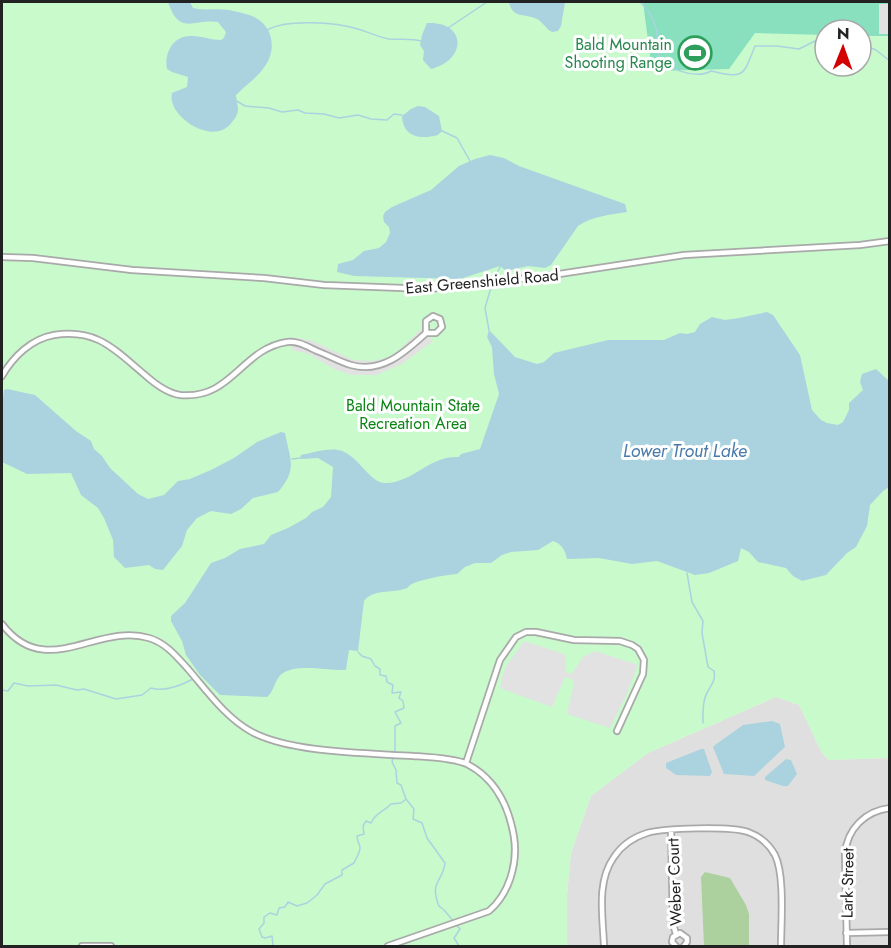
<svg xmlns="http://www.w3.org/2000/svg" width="891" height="948" font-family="Jost,sans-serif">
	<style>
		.residential { fill: #e0dfdf }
		.forest { fill: #add19e }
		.park { fill: #c8facc; fill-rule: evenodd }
		.pitch { fill: #88e0be }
		.parking { fill: #e2e2e2 }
		.water { fill: #aad3df }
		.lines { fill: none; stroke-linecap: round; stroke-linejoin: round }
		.stream { stroke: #aad3df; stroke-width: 1.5 }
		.minor-casing { stroke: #a9a9a9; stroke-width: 8 }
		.minor { stroke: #fff; stroke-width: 4.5 }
		.labels { text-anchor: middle; stroke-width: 6; stroke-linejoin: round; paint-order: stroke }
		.leisure-label { font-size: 16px; fill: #27864d; stroke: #fff; text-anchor: end }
		.street-label { font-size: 16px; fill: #222; stroke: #fff }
		.park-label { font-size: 16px; fill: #0c8416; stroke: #fff }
		.water-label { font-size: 18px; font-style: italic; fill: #4a7aab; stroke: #fff }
	</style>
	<rect width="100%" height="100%" fill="#f2efe9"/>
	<path class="residential" d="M776,697l23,8 23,48 7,7 60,-2v188h-322v-51l4,-42 20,-57 57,-43z"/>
	<path class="forest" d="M705,872l25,6 16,27 3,9v32h-45l-3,-69z"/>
	<path class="park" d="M2,2h887v756l-60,2 -7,-7 -23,-48 -23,-8 -128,56 -57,43 -20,57 -4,42v51h-565zM825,30h36v36h-36z"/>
	<path class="pitch" d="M643,2h246v34h-28v-6h-36v5l-70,-2 -26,36 -77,2z"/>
	<path class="parking" d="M879,4h10v30h-10z
		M421,329l12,12 -31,23 -26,11h-25l-17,-6 -25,-15 -17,-4 -1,-13 22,4 40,19 20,1 14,-3 10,-6z
		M524,641l40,13 2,7 -1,11 7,2 11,-17 12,-6 43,14 -12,31 -16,32 -43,-14 7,-31 -2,-4 -7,-2 -13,30 -52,-19 2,-11 5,-12z"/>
	<path class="water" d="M168,2h22l3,6c11,3 24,0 36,2 8,2 20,4 27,8 18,10 20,33 9,48 -7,11 -20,20 -29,29 0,5 2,10 2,14 0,5 -3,10 -6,13 -18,26 -66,-6 -60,-29l15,-6 1,-10 -16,-5 -5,-3c-3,-16 6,-34 25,-33 10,0 19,4 29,4l3,-2 2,-6 -8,-10c-24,-4 -38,15 -50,-20z
		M509,2h56l-4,24 -3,5 -6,1c-6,-3 -9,-10 -15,-13 -12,-6 -25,0 -28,-17z
		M427,23c40,-2 40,37 4,46l-8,-9 1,-9 -4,-6 2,-10z
		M418,106l7,1 14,9 3,15 -4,4c-18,5 -35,2 -36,-19l9,-7z
		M490,155l14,3 15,8 106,38 2,8c-17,3 -35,4 -49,14l-27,39 -6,3 -17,-2 -22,5 -6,-5 -40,13 -106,-3 -17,-4 1,-8 15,-4 11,-9 15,-3 7,-6 4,-9 -1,-6 -5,-5 -1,-6 2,-4 7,-5 39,-17 28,-24 16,-7z
		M767,312l6,3 27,40 12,55 9,10 6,3 11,2 5,-3 6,-12v-7l14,-13 -3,-8 2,-8 14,-5 13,12v106l-6,4 -13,14 -3,21 -11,21 -9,6 -21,22 -24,6 -9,-5 -7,-8 -28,-6 -9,-10 -8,-4 -3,13 -29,12 -14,2 -38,-14 -25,3 -33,-6 -32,1c-2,-9 -5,-15 -14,-18l-15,9 -27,2 -9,3 -11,8h-16l-10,4 -8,7c-11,1 -35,5 -45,10 -6,3 -2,4 -8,5 -13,4 -31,0 -40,12l-6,50 -9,-1 -3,20c-17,1 -48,-7 -63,3 -9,6 -8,18 -16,24l-47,-2 -20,-20 -14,-20 -4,-14 -11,-20v-5l14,-13 26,-40 14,-5 15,-9 24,-5 7,-9 17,-7 18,-10 6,-6 11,-5 8,-10 2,-30 -15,-9 -16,1 -2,-1 1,-3c11,-2 26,-7 37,-5 20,3 31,34 48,33 28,-1 44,-28 73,-26l2,-3 19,-5 19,-55 -5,-20 -2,-27 -5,-10 2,-7 26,27 22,7 7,-2 10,-9 54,-13h56l16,-7 7,1 8,-2 5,-8 12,-7 13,3 14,-2z
		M7,389l28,6 41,36 15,10 3,8 8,7 8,12 28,26 10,5 16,-4 14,-14 12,-2 21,-9 23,-12 23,-16 24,-10 4,1c5,27 13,36 -7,59l-25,6 -12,11 -10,5 -20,-3 -14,7 -10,12 -5,16 -19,24 -8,-1 -6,-4 -24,3 -11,-11 -1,-17 -9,-22 -6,-10 -17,-13 -10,-22 -44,1 -25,-12v-55l2,-17z
		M772,721l8,3 5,23 -31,29 -30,-2 -11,-27 2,-2 28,-20z
		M701,749h3l8,23 -2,4 -34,-1 -10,-7v-5z
		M786,759l5,1 6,14 -9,12h-5l-18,-6v-3z"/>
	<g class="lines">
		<path class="stream" d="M640,2c9,8 18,23 17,37 0,5 -1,9 1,14 5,16 39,27 53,18 34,8 32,5 44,-25h22l22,3 16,-8 10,-1
			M448,28l39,-26
			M267,30c19,-11 69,-8 91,-1 10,3 20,8 31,10 11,1 21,-1 32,2
			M861,44l15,6 14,11
			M235,100l10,6 24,2 13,4 16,-2 7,3 19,1 15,4 19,-3 13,4 16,1 7,-6 8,1
			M440,130l17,8 13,23
			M494,279l7,-14
			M489,330l-4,-22 7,-24
			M292,459l8,-1
			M687,573l5,29 11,19 -1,12 6,34 6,4c2,10 -3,14 -7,22 -5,8 -4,21 -4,30
			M358,652l4,4 9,3 4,7 5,3v6l6,1 1,6 6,3 -1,8 9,-1 -2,6 4,3 1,7 -9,4 6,11 -6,3v23l-3,13 4,8 1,13 4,2 5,14 8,10 -1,10 9,4 5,15 18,25c-2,19 -16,18 -6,43l5,4 16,19 -6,9 5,8
			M2,690l6,1 6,-8 14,3 28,-1 21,5 7,-1 32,10 26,-4 9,-7c14,4 29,-2 42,-9
			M273,946l-1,-10 -7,2 -3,-1 -3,-8 5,-6v-6l6,-4 7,2 2,-7 6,-1 3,-5 9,4 10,-3 10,-8 8,-11 17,-9v-5l12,-7c2,-5 6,-10 6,-15 0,-4 -3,-7 -3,-12l7,-2 -1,-8 3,-5 5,2c5,-11 13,-11 20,-19l10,-1 4,-3"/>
		<g class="minor-casing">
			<path id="minor" d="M2,257l31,1 99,12 132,8 60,7 105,4 117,-13 138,-21 176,-10 30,-4
				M433,316l7,3 2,8 -6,6h-10v-12z
				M2,376c11,-19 29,-37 52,-41 43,-7 61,15 91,40 10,9 22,18 35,20 52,5 61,-46 107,-53 10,-2 21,5 30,9 11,4 23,11 34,14 31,9 54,-13 75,-32
				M2,624c44,58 95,-2 147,14 17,5 28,19 39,31 19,22 38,49 64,63 39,21 116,21 161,24 15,1 41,2 54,8 29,15 42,43 47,73 4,27 -5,57 -25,74l-101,35
				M466,763l34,-103 16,-23 10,-5h10l38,8 46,1 12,4 6,4 6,11 -1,14 -26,57
				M671,830l2,94 3,10
				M846,933l44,-1
				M82,946h29
				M604,946c-1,-29 -8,-64 10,-89 8,-12 20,-20 33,-24 17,-5 84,-7 101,-1 11,4 21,12 27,23 10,20 6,68 6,91
				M676,946l-4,-4 1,-5 7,-4 7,5v4l-3,4
				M847,946l-2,-92c2,-25 20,-43 45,-46"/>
		</g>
		<use href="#minor" class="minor"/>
	</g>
	<defs>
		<g id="stadium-ring" transform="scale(1.725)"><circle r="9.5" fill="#fff" stroke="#2e9e5b" stroke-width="1.5"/><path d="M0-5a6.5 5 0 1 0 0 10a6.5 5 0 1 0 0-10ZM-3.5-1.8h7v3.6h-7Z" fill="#2e9e5b"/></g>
	</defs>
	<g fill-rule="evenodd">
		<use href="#stadium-ring" x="695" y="53"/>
	</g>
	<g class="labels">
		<g class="leisure-label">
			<text x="672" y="50">Bald Mountain<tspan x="672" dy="18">Shooting Range</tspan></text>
		</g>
		<g class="street-label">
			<text transform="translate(482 281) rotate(-5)" y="6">East Greenshield Road</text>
			<text transform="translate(674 882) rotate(-92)" y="6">Weber Court</text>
			<text transform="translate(847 883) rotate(-89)" y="6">Lark Street</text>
		</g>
		<g class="park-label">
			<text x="413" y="411">Bald Mountain State<tspan x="413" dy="18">Recreation Area</tspan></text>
		</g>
		<g class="water-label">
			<text x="685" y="457">Lower Trout Lake</text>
		</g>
	</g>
	<rect width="891" height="948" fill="none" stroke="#222222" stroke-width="6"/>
	<g transform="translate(843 48) rotate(1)"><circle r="28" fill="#ffffff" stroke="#a7a7a7" stroke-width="1.5"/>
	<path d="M0-4.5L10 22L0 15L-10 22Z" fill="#d40000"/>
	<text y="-9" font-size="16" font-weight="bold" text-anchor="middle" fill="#222222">N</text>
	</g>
</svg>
